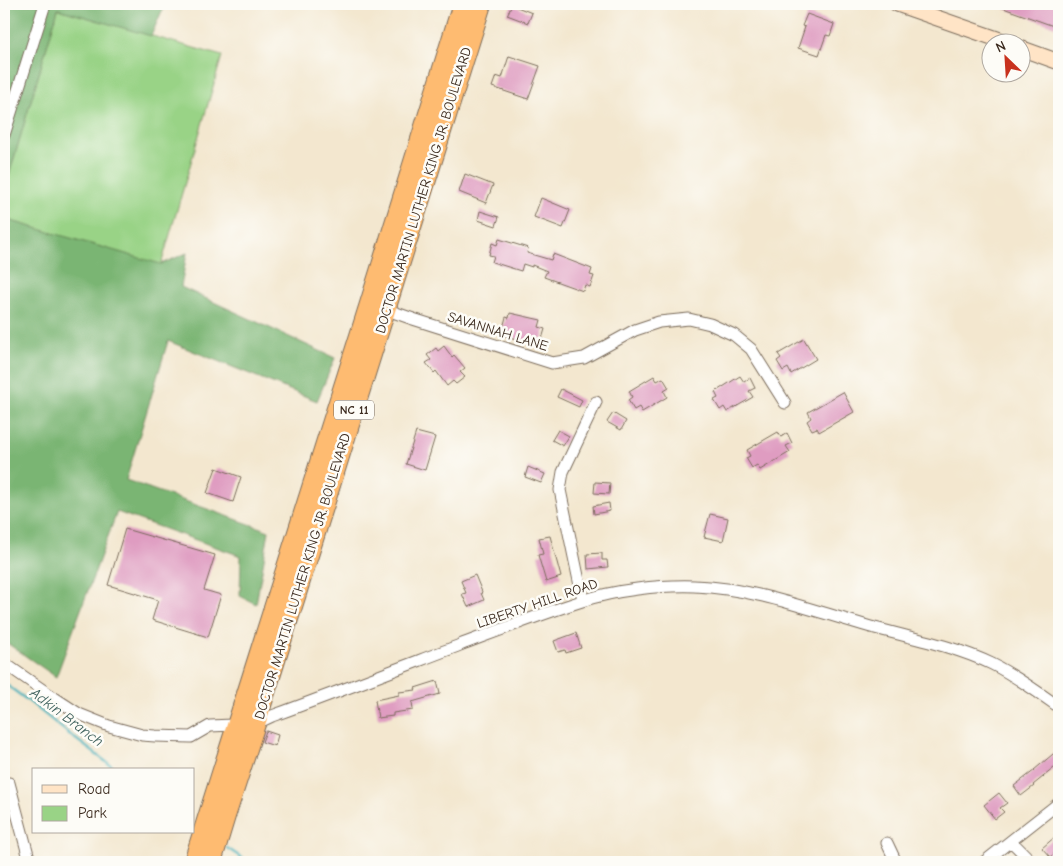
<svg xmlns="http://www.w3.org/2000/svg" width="1063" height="866" font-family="'Comic Neue',sans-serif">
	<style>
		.green { fill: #99d386; stroke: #6a7e52 }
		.forest { fill: #7ab573; stroke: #5a7048 }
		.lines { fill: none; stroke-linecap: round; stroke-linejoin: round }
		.stream { stroke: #40b0ba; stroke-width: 2.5 }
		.building { fill: #df9cc1 }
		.street-casing { stroke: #7b6c5c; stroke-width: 13 }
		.secondary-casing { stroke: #7b6c5c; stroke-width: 17 }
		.highway-casing { stroke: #7b6c5c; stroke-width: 22 }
		.street { stroke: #fff; stroke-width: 11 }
		.secondary { stroke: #ffe4c6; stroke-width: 15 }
		.highway { stroke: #febb71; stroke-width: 20 }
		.labels { text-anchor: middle; stroke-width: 5; stroke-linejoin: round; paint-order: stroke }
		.shield { fill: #fdfcf7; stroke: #75695f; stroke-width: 1 }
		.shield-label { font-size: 12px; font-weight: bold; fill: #3b2a1e }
		.street-label { font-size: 14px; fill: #3b2a1e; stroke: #fdfcf7 }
		.water-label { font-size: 15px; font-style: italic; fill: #3d605c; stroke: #fdfcf7 }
	</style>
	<rect width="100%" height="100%" fill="#fdfcf7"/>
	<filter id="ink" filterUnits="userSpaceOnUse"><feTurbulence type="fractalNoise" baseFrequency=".02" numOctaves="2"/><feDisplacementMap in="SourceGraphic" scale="10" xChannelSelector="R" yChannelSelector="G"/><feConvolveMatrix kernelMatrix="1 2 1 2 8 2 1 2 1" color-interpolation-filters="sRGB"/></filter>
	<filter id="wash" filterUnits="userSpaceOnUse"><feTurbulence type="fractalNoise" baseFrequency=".0096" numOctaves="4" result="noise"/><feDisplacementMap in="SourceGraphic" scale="20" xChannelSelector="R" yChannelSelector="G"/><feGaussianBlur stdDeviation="1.12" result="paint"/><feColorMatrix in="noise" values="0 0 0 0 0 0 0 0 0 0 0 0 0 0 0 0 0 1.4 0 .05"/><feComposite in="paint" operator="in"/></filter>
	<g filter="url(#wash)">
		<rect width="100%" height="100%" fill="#f3e7cf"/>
		<path class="green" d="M58,9l164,47 -61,209 -157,-46v-27z"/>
		<path class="forest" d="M4,4h161l-14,32 -93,-27 -54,183z
			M4,219l157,45 26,-11 -6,34 154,71 -18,43 -149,-60 -42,139 143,51 -13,73 -16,-8 1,-40 -124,-44 -61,165 -52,-36z"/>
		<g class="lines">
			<path class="stream" d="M4,683l27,20 42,34 44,33
				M227,848l21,14"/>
		</g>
		<g id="blocks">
			<path class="building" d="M995,4h64v24l-64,-23z
				M512,5l20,8 -4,10 -21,-8z
				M807,14l27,10 -4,12 -4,-1 -7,20 -21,-7 7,-21 -3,-1z
				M509,56l31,10 -12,33 -36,-12 4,-11 6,2z
				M465,174l28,11 -7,18 -27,-11z
				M541,198l29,12 -7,18 -29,-11z
				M480,211l19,6 -3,9 -18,-6z
				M499,239l29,9 -1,5 24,7 2,-6 39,15 -2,6 4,1 -4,11 -5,-2 -2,6 -39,-14 3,-6 -15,-6v2l-9,-3 -2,7 -29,-9 2,-6 -5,-1 3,-12 5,2z
				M510,313l31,7 -2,7 6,2 -3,10 -7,-1 -2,5 -32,-8 5,-18 3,1z
				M804,339l12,20 -25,15 -3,-6 -5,3 -6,-10 4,-3 -3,-4z
				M444,346l8,11 2,-2 11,13 -5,4 5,5 -9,7 -3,-3 -6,5 -11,-15 -2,2 -8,-10 5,-3 -4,-5 9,-7 2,3z
				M654,376l3,5 6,-3 6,10 -5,3 3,6 -25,15 -3,-5 -5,3 -6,-10 4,-3 -3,-6z
				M740,376l4,6 6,-4 5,10 -6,3 4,6 -26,15 -3,-5 -4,3 -6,-10 4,-2 -3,-6z
				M561,389l21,11 -3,7 -22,-10z
				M843,392l11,20 -35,20 -2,-4 -5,2 -5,-9 4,-3 -3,-6z
				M613,413l13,8 -5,9 -14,-8z
				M558,430l11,6 -6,10 -11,-6z
				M416,432l19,5 -10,33 -19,-6z
				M778,432l3,5 6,-4 5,10 -6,3 4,6 -30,18 -3,-5 -5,3 -6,-10 4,-2 -3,-6z
				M528,467l17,7 -4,9 -16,-6z
				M216,468l25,9 -8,25 -26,-9z
				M595,482l15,1 -1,11 -15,-1z
				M609,503l1,8 -16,3 -1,-8z
				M710,514l18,4 -5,23 -19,-4z
				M125,529l90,26 -11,35 17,5 -13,42 -56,-17 6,-20 -50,-15z
				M550,536l11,41 -15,5 -8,-27 5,-1 -4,-16z
				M602,553v7h5l1,7 -20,2 -1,-15z
				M475,575l7,17 -1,1 3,7 -16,7 -6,-13 4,-1 -5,-12z
				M576,633l5,15 -15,5 -1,-3 -7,2 -4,-11z
				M437,681l3,13 -28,8 1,8 -20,3v3l-15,2 -3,-18 24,-5v-3l17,-2 -1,-2z
				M266,731l12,4 -3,11 -13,-4z
				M1059,749v15l-26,21 1,1 -13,10 -7,-10 21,-16h-1z
				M999,793l8,10 -7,5 4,4 -9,7 -11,-14z
				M1056,836l3,4v9l-9,8 -8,-9z"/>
		</g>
	</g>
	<g filter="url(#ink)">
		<use href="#blocks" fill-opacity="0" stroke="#7b6c5c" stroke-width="1"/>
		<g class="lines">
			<g class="street-casing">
				<path id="street" d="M4,135l41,-131
					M382,308l31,11 139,44 32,-5 51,-28 24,-8 30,-3 21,5 24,11 17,14 34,54
					M583,600l-23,-110 3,-18 33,-70
					M4,663l46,32 29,19 30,12 33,9 13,1 36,1 19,-11 45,-2 17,-8c63,-23 125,-47 188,-71 40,-15 81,-31 122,-44 33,-11 77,-16 112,-15 59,2 114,23 170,39 42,12 89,20 128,39 24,12 46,28 67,43
					M9,783l21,79
					M1011,841l21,21
					M887,843l9,19
					M984,862l75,-59"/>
			</g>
			<g class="secondary-casing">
				<path id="secondary" d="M897,4l109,38
					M1020,48l39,14"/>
			</g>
			<g class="highway-casing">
				<path id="highway" d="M194,862l176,-558 93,-300
					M211,862l14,-46 30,-92 226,-720"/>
			</g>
			<use href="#street" class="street"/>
			<use href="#secondary" class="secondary"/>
			<use href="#highway" class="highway"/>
		</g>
	</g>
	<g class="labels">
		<rect class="shield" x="334" y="400.5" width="40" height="19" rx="4"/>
		<g class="shield-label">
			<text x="354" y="414">NC 11</text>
		</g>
		<g class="street-label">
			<text transform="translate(423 190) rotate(-73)" y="5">DOCTOR MARTIN LUTHER KING JR. BOULEVARD</text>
			<text transform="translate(498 331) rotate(17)" y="5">SAVANNAH LANE</text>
			<text transform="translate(302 576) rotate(-73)" y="5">DOCTOR MARTIN LUTHER KING JR. BOULEVARD</text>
			<text transform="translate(537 603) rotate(-19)" y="5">LIBERTY HILL ROAD</text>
		</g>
		<g class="water-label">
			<text transform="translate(67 717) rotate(37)" y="5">Adkin Branch</text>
		</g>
	</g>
	<rect width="1063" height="866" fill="none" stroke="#fdfcf7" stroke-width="20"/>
	<rect x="32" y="768" width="162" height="65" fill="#fdfcf7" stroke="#afa8a0"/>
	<rect x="42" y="785" width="25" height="8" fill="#ffe4c6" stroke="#afa8a0"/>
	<text x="78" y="794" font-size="15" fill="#3b2a1e">Road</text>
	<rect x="42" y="806" width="25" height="15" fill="#99d386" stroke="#afa8a0"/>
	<text x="78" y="818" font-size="15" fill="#3b2a1e">Park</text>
	<g transform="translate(1006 58) rotate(335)"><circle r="24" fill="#fdfcf7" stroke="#afa8a0"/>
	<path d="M0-4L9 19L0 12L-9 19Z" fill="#c8321e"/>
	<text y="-8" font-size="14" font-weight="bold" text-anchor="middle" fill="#3b2a1e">N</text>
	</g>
</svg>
